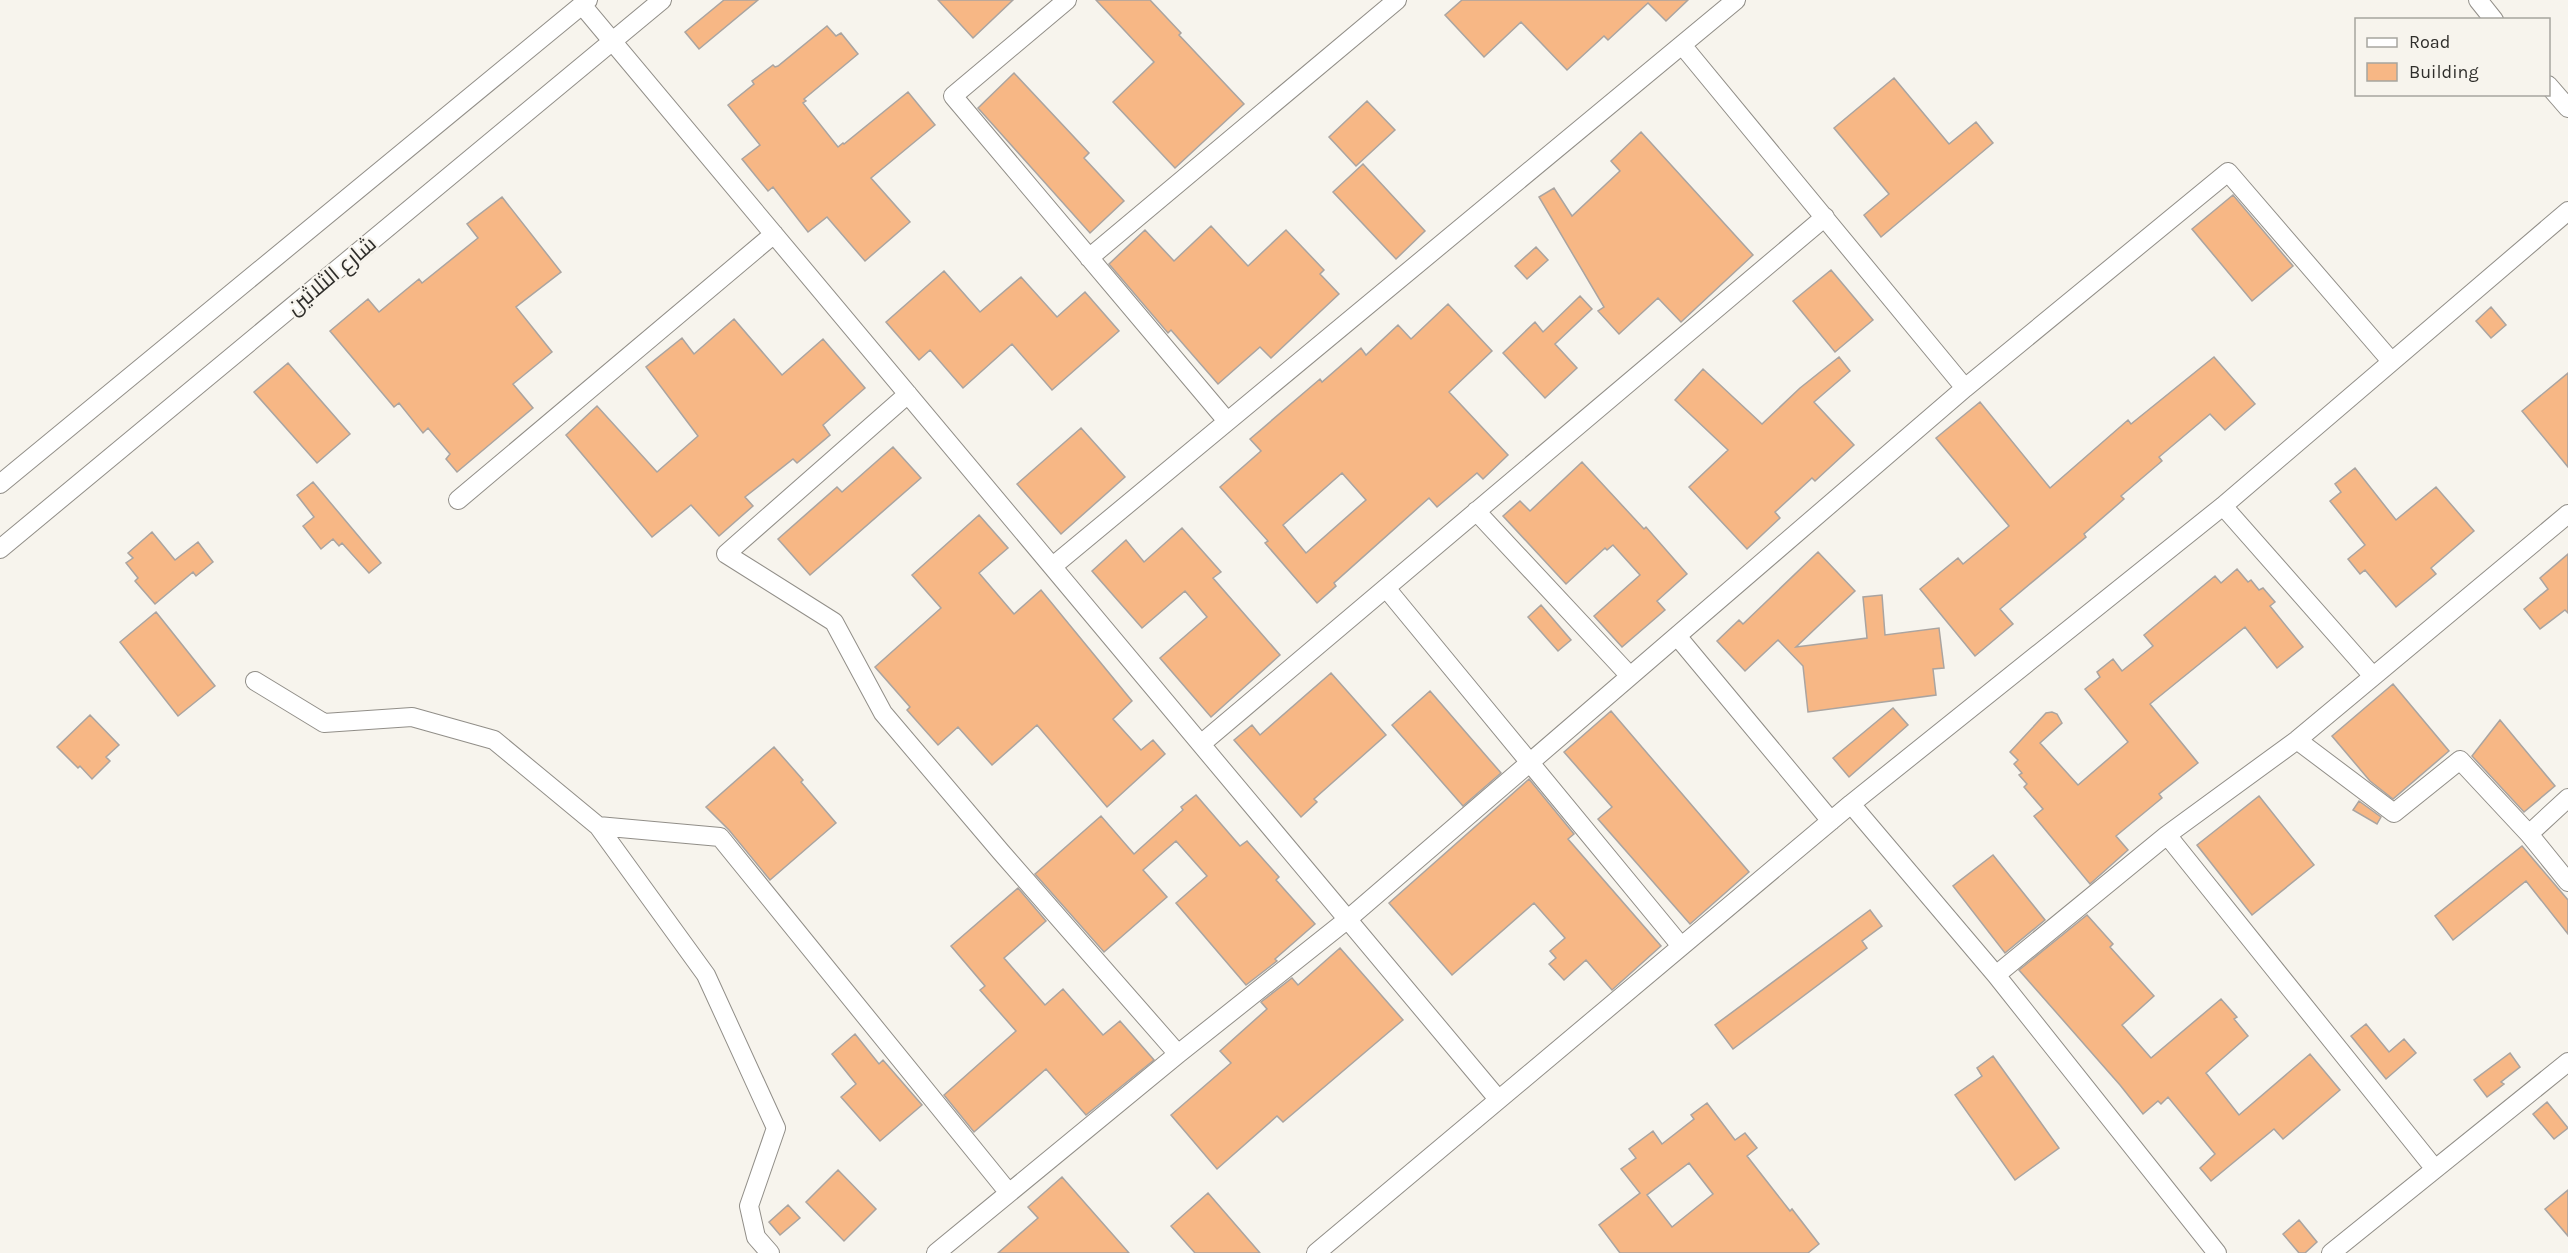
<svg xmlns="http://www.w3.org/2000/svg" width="2568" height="1253" font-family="Karla,Cairo,sans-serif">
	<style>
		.building { fill: #f7b785; stroke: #aaa4a0; stroke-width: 1.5; fill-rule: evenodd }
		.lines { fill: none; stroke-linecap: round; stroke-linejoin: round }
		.minor-casing { stroke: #918e88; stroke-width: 20 }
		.minor { stroke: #fff; stroke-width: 18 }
		.labels { text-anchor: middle; stroke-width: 4.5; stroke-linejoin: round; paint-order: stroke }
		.street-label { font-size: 22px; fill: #2f2e2b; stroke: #f7f4ed }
	</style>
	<rect width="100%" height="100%" fill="#f7f4ed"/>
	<path class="building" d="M724,0h34l-59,49 -14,-17z
		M938,0h75l-40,38z
		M1096,0h54l31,33 -2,2 65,69 -69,64 -62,-66 41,-40z
		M1462,0h226l-22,21 -18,-18 -40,37 -4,-4 -37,34 -46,-48 -37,35 -39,-42z
		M827,26l9,10 5,-3 17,21 -54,45 2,2 -3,2 35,44 5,-4 1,1 64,-52 27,33 -64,53 39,44 -45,39 -38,-44 -19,15 -35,-45 -5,4 -26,-32 18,-14 -32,-40 26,-21 -2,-3 21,-16 2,2 3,-1z
		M1014,73l75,80 -5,5 40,43 -34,32 -112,-125z
		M1894,78l55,66 27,-22 17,21 -112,94 -17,-22 25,-21 -55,-66z
		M1367,101l28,29 -39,36 -27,-29z
		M1641,132l112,123 -72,67 -23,-24 -39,36 -21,-23 6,-4 -65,-110 15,-9 18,28 48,-45 -9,-10z
		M1363,164l62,67 -29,28 -63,-67z
		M2233,195l60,71 -41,35 -60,-72z
		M502,197l59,75 -45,35 36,45 -39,32 20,24 -76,64 -11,-13 4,-5 -22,-26 -5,5 -24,-30 -5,4 -64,-76 38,-32 11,13 40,-33 3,4 56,-45 -11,-14z
		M1211,226l37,40 38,-36 38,40 -4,4 19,20 -68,64 -11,-11 -42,37 -47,-54 -3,3 -59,-69 36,-34 29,31z
		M1536,247l12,13 -21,19 -12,-13z
		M1831,270l42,50 -38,32 -42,-51z
		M944,271l36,41 41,-35 36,40 28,-25 34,39 -67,59 -40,-46 -49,44 -33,-38 -11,10 -33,-38z
		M1580,296l12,13 -37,35 22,24 -32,30 -42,-45 32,-31 8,10z
		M1448,304l44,47 -43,41 59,63 -25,24 -6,-6 -40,34 -8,-9 -95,85 2,3 -19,17 -52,-60 3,-2 -48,-54 41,-36 -11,-12 70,-60 2,3 39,-34 5,7 32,-30 13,14zM1342,473l24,27 -60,53 -23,-28z
		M2491,307l15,18 -15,13 -15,-17z
		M734,319l48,56 41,-36 42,49 -42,37 7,10 -33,28 -4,-4 -48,38 8,9 -34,30 -28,-31 -39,32 -86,-102 31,-29 60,66 41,-36 -52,-69 36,-29 12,16z
		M1839,357l11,14 -36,31 40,43 -39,36 -3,-3 -37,34 5,6 -33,31 -58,-62 39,-37 -53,-50 28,-31 59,55 38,-36z
		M2214,357l41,47 -30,26 -15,-16 -51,43 3,4 -41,35 3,3 -40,35 2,3 -86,72 13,15 -38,32 -55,-67 38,-31 5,6 46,-38 -73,-88 44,-36 70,86 78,-68 3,4z
		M288,363l62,71 -33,29 -63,-71z
		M2568,373v94l-46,-56z
		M1081,428l44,49 -64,57 -44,-50z
		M893,447l28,31 -111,97 -32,-36 59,-52 5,5z
		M1582,462l62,67 2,-2 41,47 -30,27 8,9 -43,37 -28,-31 46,-41 -27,-30 -6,5 -2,-2 -39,36 -63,-68 17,-15 10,10z
		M2355,468l41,52 40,-33 38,44 -43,37 5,6 -40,33 -31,-37 -5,4 -12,-15 17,-14 -35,-44 11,-9 -6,-8z
		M313,482l68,81 -12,10 -27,-30 -3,3 -6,-7 -12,10 -18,-23 11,-9 -17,-22z
		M979,515l29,33 -29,25 35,41 27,-24 91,111 -19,18 28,31 12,-10 12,14 -58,53 -70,-82 -45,40 -34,-38 -20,18 -31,-35 3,-3 -35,-40 66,-59 -29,-33z
		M1182,528l39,44 -8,6 67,77 -69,62 -51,-59 47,-41 -22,-26 -43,37 -50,-57 34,-31 18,22z
		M152,532l23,28 23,-18 15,20 -17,14 -3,-4 -38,32 -20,-23 3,-3 -12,-15 7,-5 -5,-5z
		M1818,552l37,39 -59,56 71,-9 -4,-41 19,-2 3,40 54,-7 5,40 -11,1 3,26 -128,17 -5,-46 -25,-26 -33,31 -28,-30 22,-21 4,4z
		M2568,554v59l-3,-3 -25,19 -16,-20 24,-20 -8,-11z
		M2237,569l11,13 3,-2 8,10 4,-2 12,14 -5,4 33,41 -26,21 -32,-41 -95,77 48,59 -39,31 3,4 -46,38 12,14 -38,34 -56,-68 9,-7 -19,-22 3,-3 -8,-9 3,-2 -8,-9 4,-4 -8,-8 36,-39 6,-1 5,2 5,9 -22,20 38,42 50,-43 -43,-53 15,-12 -3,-5 16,-13 9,12 31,-25 -9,-11 71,-59 6,7z
		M1541,605l30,35 -13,11 -30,-34z
		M156,612l59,74 -37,30 -58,-74z
		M1331,673l55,62 -72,64 3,3 -16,15 -67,-77 18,-15 8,10z
		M2393,684l56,67 -56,48 -23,-18 -38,-45z
		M1430,691l71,82 -38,33 -71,-81z
		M1893,708l15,17 -59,52 -16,-19z
		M1611,711l138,161 -59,52 -92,-105 14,-12 -48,-55z
		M90,715l29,30 -13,12 4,4 -18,18 -12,-13 -2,2 -21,-21z
		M2500,720l55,66 -31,26 -52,-56z
		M774,747l29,33 -2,2 35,41 -66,57 -41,-50 -23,-23z
		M1529,779l45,55 -6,5 93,107 -49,44 -26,-30 -22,20 -15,-16 7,-6 -6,-7 15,-13 -31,-35 -82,72 -63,-72z
		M1196,795l44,51 7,-5 32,36 -3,3 39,44 -40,35 2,2 -31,24 -70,-82 31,-27 -31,-35 -33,29 24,27 -63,55 -69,-78 66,-58 33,38 49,-44 -2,-3z
		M2259,796l55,69 -62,50 -55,-70z
		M2359,801l22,16 -4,7 -24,-14z
		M2522,846l46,54v34l-42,-53 -73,59 -18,-24z
		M1993,855l52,65 -40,33 -52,-67z
		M1018,888l28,33 -42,37 41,47 18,-16 40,46 17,-14 34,39 -68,55 -40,-46 -72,63 -30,-37 72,-64 -36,-41 5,-4 -34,-40z
		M1870,910l12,16 -20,15 5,7 -134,101 -18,-24z
		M2087,915l26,29 -3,3 44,49 -32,29 29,33 70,-59 16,18 -3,2 14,17 -42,37 33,42 71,-61 30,36 -57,49 -9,-10 -63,52 -11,-13 15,-14 -47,-57 -7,7 -3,-3 -15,13 -23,-29 -101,-115z
		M1340,948l63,72 -120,102 -6,-6 -60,53 -46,-54 60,-52 -11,-12 47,-42 -6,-7 31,-24 6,7z
		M2366,1024l23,28 15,-13 12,14 -30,26 -35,-43z
		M855,1034l24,30 4,-4 39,45 -42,36 -39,-44 15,-13 -24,-30z
		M2510,1053l10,14 -19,15 3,2 -17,13 -13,-17z
		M1993,1056l66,92 -44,32 -60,-85 27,-19 -5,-8z
		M2547,1102l21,26 -14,11 -21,-25z
		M1707,1103l28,37 10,-7 12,15 -10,8 43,55 2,-2 27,35 -11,9h-188l-21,-28 41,-32 -19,-24 15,-11 -7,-9 24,-18 9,13 32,-25 -3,-4zM1689,1163l24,31 -41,33 -25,-32z
		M838,1170l38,39 -32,32 -38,-39z
		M1062,1177l67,76h-131l40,-35 -10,-11z
		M2568,1190v46l-23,-27z
		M1208,1193l52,60h-65l-24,-27z
		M788,1205l12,13 -20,17 -11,-13z
		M2299,1220l18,22 -12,11h-6l-16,-19z"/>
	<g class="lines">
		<g class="minor-casing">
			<path id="minor" d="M1067,0l-114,96 274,325
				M2478,0l16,20
				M582,5l916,1094
				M1682,45l283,343
				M2548,85l20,23
				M1089,258l308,-258
				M908,394l-182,160 108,68 49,91 118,139 177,202
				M0,484l588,-484
				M458,500l316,-266
				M2223,506l149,169
				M1476,511l154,165
				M0,549l662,-549
				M1053,566l683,-566
				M1386,588l295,358
				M1677,636l154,185
				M255,681l69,42 88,-6 82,23 104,86 108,149 70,153 -27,78 7,31 14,16
				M2297,740l97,73 66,-53 69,74 39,48
				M1201,744l624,-527
				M1851,804l145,171 221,278
				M598,826l122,11 289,356
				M2529,834l39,-36
				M2167,835l268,334
				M1996,975l171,-140 130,-95 271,-226
				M936,1253l242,-199 170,-135 617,-531 263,-216 163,189
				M1316,1253l535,-449 372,-298 345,-295
				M2331,1253l237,-191"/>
		</g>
		<use href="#minor" class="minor"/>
	</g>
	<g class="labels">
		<g class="street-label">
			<text transform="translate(331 275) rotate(-40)" y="8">شارع الثلاثين</text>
		</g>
	</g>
	<rect x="2355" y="18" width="195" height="78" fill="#f7f4ed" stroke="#a7a59f" stroke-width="1.5"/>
	<rect x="2367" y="38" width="30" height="9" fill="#ffffff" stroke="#a7a59f" stroke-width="1.5"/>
	<text x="2409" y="48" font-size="18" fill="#2f2e2b">Road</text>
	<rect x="2367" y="63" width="30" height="18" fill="#f7b785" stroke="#a7a59f" stroke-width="1.5"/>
	<text x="2409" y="78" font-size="18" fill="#2f2e2b">Building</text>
</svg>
